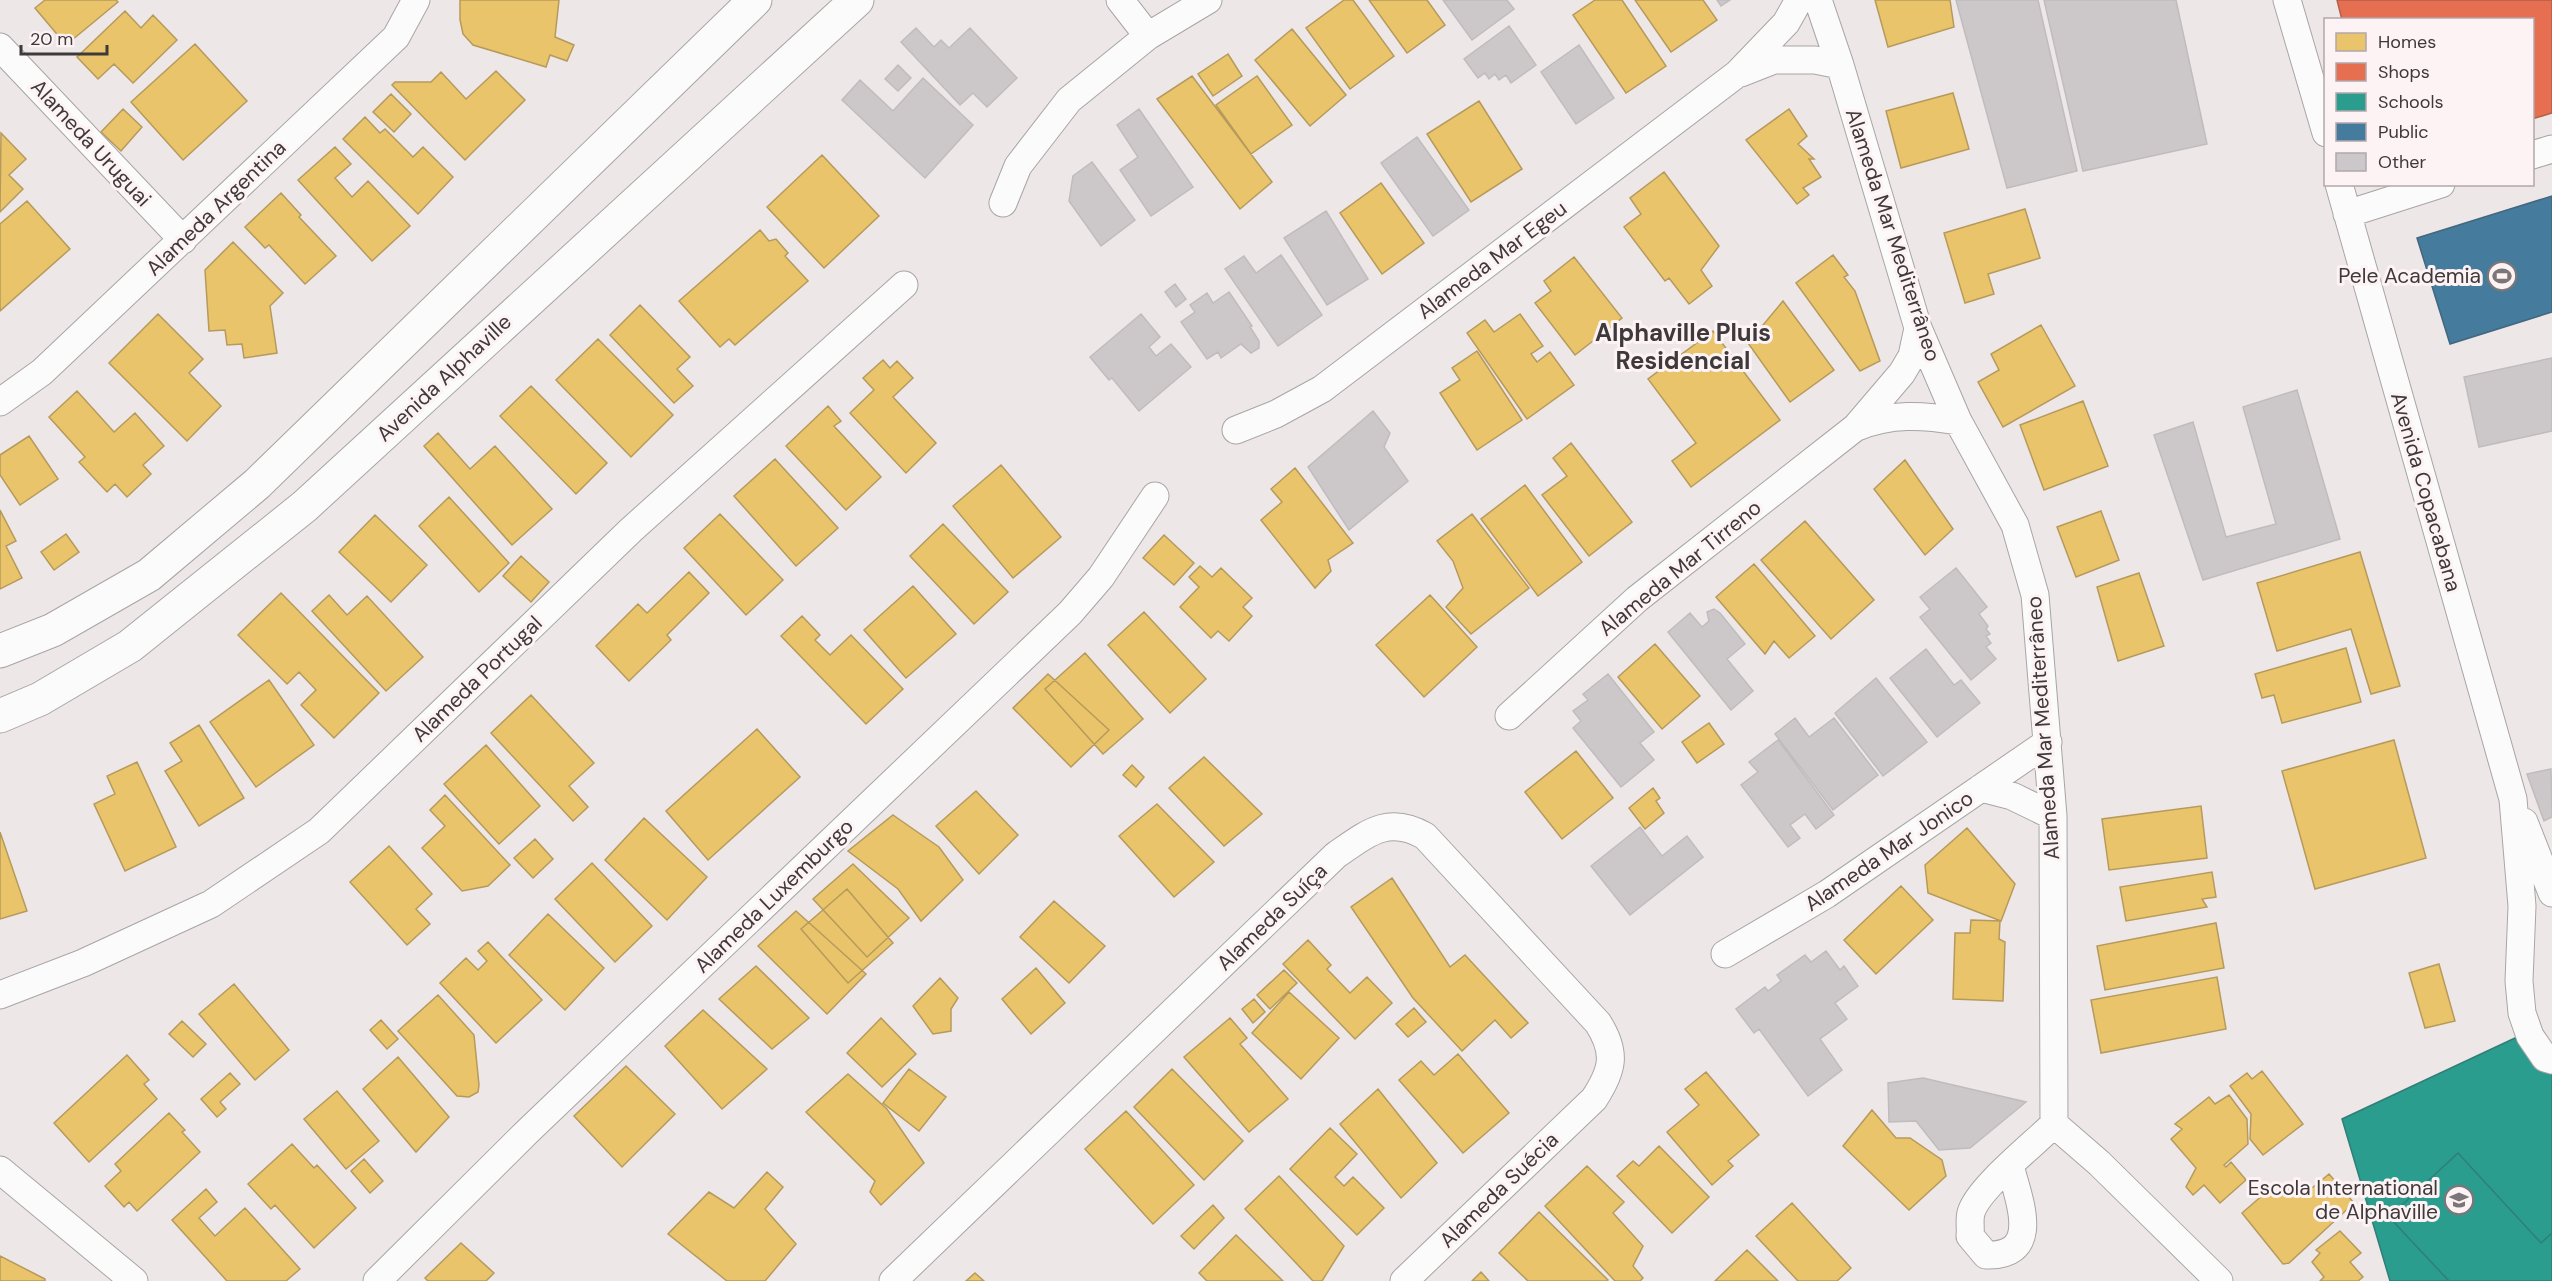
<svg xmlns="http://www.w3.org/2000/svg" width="2552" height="1281" font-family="'DM Sans',sans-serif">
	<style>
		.homes { fill: #e9c46a; stroke: #b69a5c; stroke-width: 1.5 }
		.shops { fill: #e76f51; stroke: #b45f4a; stroke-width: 1.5 }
		.schools { fill: #2a9d8f; stroke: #307f76; stroke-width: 1.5 }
		.public { fill: #457b9d; stroke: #43677f; stroke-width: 1.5 }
		.building { fill: #ccc8ca; stroke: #c0bcbe; stroke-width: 1.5 }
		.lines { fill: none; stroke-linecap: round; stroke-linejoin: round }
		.street-casing { stroke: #a9a4a5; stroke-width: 29 }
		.secondary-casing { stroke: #a9a4a5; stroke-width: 35 }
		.street { stroke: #fcfbfc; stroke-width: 27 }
		.secondary { stroke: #fcfbfc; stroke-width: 33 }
		.labels { text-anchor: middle; stroke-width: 6; stroke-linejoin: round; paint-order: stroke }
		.street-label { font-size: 21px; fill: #3e393a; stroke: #fdf2f4 }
		.poi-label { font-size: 21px; fill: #3e393a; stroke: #fdf2f4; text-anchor: end }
		.quarter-label { font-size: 24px; font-weight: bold; fill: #3e393a; stroke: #fdf2f4 }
	</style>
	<rect width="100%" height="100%" fill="#ede7e8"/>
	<path class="homes" d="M45,0h71l2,2 -52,43 -31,-37z
		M460,0h99l-4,37 19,8 -7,16 -17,-6 -4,12 -73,-22 -10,-11 -3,-14z
		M1344,0h9l41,56 -44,33 -44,-61z
		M1369,0h58l18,25 -38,28z
		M1595,0h27l44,66 -40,27 -53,-78z
		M1635,0h68l14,20 -46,32z
		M1875,0h75l4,27 -66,20z
		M125,11l16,17 12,-13 24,25 -44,43 -19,-19 -16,15 -21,-22z
		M1292,29l54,66 -36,31 -55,-66z
		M195,44l52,57 -64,59 -52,-58z
		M1228,54l14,22 -29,20 -15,-22z
		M496,71l29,29 -60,60 -73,-75 3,-3h36l10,-10 25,27z
		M1192,76l80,106 -32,27 -83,-110z
		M1257,76l35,49 -41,29 -35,-49z
		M1953,93l16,56 -68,19 -15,-57z
		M391,94l20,20 -17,18 -21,-20z
		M1479,101l43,68 -51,33 -44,-68z
		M123,109l19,18 -21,24 -20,-19z
		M1789,109l18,27 -9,8 16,15h-5l12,18 -18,11 6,7 -12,9 -51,-64z
		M365,117l15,16 5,-4 28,28 10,-10 30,30 -35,37 -75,-75z
		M1,133l25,26 -17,16 14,14 -23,23z
		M335,147l16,17 -16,14 17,19 16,-16 42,45 -38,35 -74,-81z
		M822,155l57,61 -55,52 -57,-61z
		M1664,172l55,74 -18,24 11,16 -23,18 -20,-26 -4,3 -41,-54 17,-13 -11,-16z
		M1381,183l43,60 -42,31 -42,-61z
		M281,193l20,22 -2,2 37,39 -31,28 -36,-39 -4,3 -20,-21z
		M27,201l43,48 -70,62v-87z
		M2025,209l15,49 -52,16 6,20 -29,9 -21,-70z
		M760,230l9,11 7,-2 12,14 -3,3 23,25 -73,64 -6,-6 -9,8 -41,-46z
		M233,242l50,51 -13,13 7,47 -33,5 -2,-14 -15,1 -2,-15 -16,1 -4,-61z
		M1833,255l15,20 -4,2 11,14 25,70 -20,10 -64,-88z
		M1574,257l48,61 -47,37 -40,-52 16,-12 -7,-10z
		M1783,301l51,69 -44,32 -42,-59z
		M640,305l50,52 -13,12 16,17 -19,17 -64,-68z
		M158,314l45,45 -14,14 32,33 -34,35 -78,-78z
		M1520,314l23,32 -12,8 6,8 13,-10 24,33 -47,34 -60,-86 18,-13 9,12z
		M2041,325l34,61 -72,41 -25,-45 21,-12 -8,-16z
		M1713,331l67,89 -89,67 -19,-26 24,-18 -48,-64z
		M598,339l75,76 -42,42 -75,-77z
		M1477,351l45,69 -45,30 -37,-57 20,-13 -8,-12z
		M883,360l7,8 7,-7 16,17 -20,19 43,46 -30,30 -56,-60 24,-23 -11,-12z
		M531,386l76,77 -31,31 -76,-78z
		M77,391l37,41 21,-19 29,33 -21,19 8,9 -24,23 -12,-13 -8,8 -28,-30 6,-5 -36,-40z
		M2083,401l25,65 -64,24 -24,-65z
		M828,406l13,15 -7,5 47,51 -35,33 -60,-64z
		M438,433l32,36 25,-23 57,63 -40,36 -88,-99z
		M29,436l29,43 -38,26 -20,-30v-20z
		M1571,443l61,79 -43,34 -47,-61 25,-19 -14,-18z
		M775,459l63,69 -42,38 -62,-70z
		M1905,460l48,69 -28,26 -51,-66z
		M1001,465l60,72 -48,41 -60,-72z
		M1295,468l58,75 -25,17 3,11 -16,17 -54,-68 21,-18 -11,-13z
		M1525,485l57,77 -44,34 -57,-77z
		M449,497l60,66 -30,29 -60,-66z
		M0,510l16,31 -10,5 16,32 -22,11z
		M2101,511l18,49 -43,17 -19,-50z
		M720,514l63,66 -37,35 -62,-67z
		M1472,514l57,74 -58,46 -25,-27 17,-19 -10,-27 -16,-20z
		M375,515l52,50 -36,37 -52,-50z
		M1805,521l69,79 -43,39 -70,-79z
		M943,524l65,68 -34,32 -64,-68z
		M66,534l13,18 -25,18 -13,-18z
		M1164,535l30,28 -20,22 -31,-27z
		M2360,552l40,134 -29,8 -20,-65 -74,22 -20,-68z
		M521,556l28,26 -18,20 -28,-26z
		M1754,564l61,72 -26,22 -15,-17 -9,13 -49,-57z
		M1200,566l12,11 9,-9 31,30 -9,9 9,9 -23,25 -11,-10 -7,7 -31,-31 19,-20 -10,-10z
		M689,572l20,21 -42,42 4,5 -42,41 -33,-35 42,-42 9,9z
		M2139,573l25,73 -46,15 -21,-74z
		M913,586l43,48 -50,44 -42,-48z
		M281,593l98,100 -45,45 -33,-33 15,-15 -17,-18 -12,12 -49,-49z
		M329,595l18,20 20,-19 56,61 -37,34 -74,-80z
		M1430,595l47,52 -53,50 -48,-52z
		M1144,612l62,67 -36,34 -62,-68z
		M802,616l18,19 -5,5 15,15 21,-20 52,54 -37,35 -85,-88z
		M1655,644l45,52 -38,33 -44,-52z
		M2346,648l15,54 -79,21 -8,-28 -12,3 -7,-24z
		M1085,653l58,66 -40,35 -58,-65z
		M1048,674l61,56 -38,37 -58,-59z
		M269,680l45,65 -58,42 -46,-65z
		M531,695l63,68 -25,23 19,21 -15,14 -82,-88z
		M1709,723l15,21 -27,19 -15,-21z
		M199,725l45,73 -45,28 -34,-55 17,-10 -12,-18z
		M757,729l43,48 -92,83 -42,-49z
		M2394,740l32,118 -111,31 -33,-118z
		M486,745l54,61 -41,38 -55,-60z
		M1576,751l37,47 -51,41 -37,-47z
		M1204,757l58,57 -38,32 -55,-58z
		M137,762l39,85 -51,24 -31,-67 21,-10 -8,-18z
		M1132,765l12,12 -8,10 -13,-12z
		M1653,788l7,10 -4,3 8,12 -19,16 -16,-21z
		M976,791l42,44 -39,39 -43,-48z
		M445,795l65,70 -22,21 -26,5 -40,-43 23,-22 -15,-16z
		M1157,804l57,58 -40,35 -55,-61z
		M2201,806l6,52 -98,12 -7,-51z
		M893,815l46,32 24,33 -42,41 -23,-32 -50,-38z
		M644,818l63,59 -40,43 -62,-60z
		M1967,828l48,56 -14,37 -73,-28 -3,-28z
		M0,832l27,79 -27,8z
		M535,839l18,20 -20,19 -19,-20z
		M389,846l43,48 -16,15 14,15 -23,21 -57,-63z
		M592,863l60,63 -37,36 -60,-63z
		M853,864l56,54 -42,39 -54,-58z
		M2212,872l4,25 -14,2 5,8 -81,14 -6,-34z
		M1392,878l58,89 15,-12 63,68 -17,15 -16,-18 -33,31 -49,-53 -62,-91z
		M1901,886l32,34 -57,54 -32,-34z
		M847,889l46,54 -45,40 -47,-54z
		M1054,901l51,45 -36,37 -49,-46z
		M796,911l70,63 -39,40 -69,-68z
		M548,914l56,54 -39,42 -56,-55z
		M1971,920l29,1 -1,18 6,3 -2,59 -50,-2 2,-66h15z
		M2216,923l8,45 -119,22 -8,-44z
		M1308,940l23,25 -4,4 23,24 17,-16 25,26 -37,36 -72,-75z
		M488,942l54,58 -46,43 -56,-60 26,-25 12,12 9,-9 -9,-10z
		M2439,964l16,57 -30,7 -16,-55z
		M756,966l53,52 -37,31 -53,-50z
		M1036,968l29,35 -34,31 -29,-35z
		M1284,970l13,13 -27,26 -13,-14z
		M2217,977l9,52 -125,24 -10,-53z
		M940,978l18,20 -7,11v22l-18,3 -20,-28z
		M234,984l55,66 -34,30 -56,-66z
		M1289,992l50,46 -38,41 -49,-46z
		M438,995l36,40 5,50 -1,7 -9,5 -12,-1 -59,-65z
		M1254,999l11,13 -12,11 -11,-14z
		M1414,1008l12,14 -18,15 -12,-13z
		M703,1010l64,59 -45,40 -57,-63z
		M881,1018l35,36 -34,33 -35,-34z
		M1230,1018l17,20 -7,6 48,55 -39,33 -65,-75z
		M381,1020l17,19 -11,10 -17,-19z
		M182,1021l24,23 -13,13 -24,-23z
		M1458,1054l51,59 -46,40 -64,-73 22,-19 13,14z
		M127,1055l22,25 -5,4 13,15 -68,63 -35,-39z
		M398,1057l51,60 -33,35 -53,-63z
		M626,1066l49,48 -53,53 -48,-51z
		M909,1069l37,28 -27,34 -36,-28z
		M1172,1069l71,72 -39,39 -70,-73z
		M2262,1071l41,53 -40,31 -13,-16 1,-25 -21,-28 17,-13 5,6z
		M1706,1072l53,63 -31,26 5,5 -21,19 -45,-53 32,-27 -14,-16z
		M230,1073l10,11 -20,18 6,7 -9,8 -16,-18z
		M848,1074l39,35 37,54 -43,42 -11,-13 5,-11 -69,-69z
		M1378,1089l59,74 -36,35 -61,-74z
		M337,1091l42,50 -33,28 -42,-50z
		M2229,1095l18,24 1,25 -24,21 2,2 5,-5 15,18 -26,23 -16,-18 -11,10 -7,-8 10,-19 -25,-29 11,-10 -7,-5 34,-27 6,7z
		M1872,1110l24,28h14l32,22 4,16 -37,34 -66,-64z
		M1126,1111l68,74 -41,39 -68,-75z
		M169,1113l16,17 -3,2 18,20 -63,59 -8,-9 -5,5 -19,-21 16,-15 -6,-7z
		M1330,1128l27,26 -22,23 9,9 9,-9 31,31 -27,27 -67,-66z
		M292,1144l22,24 3,-3 39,43 -42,40 -39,-43 -4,4 -23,-25z
		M1659,1146l50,51 -37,36 -55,-57 16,-15 6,5z
		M364,1159l19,22 -13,12 -19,-22z
		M1587,1166l37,36 -11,11 30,33 -10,20 10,12 -3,3h-25l-70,-75z
		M767,1172l16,15 -18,22 31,35 -31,37h-38l-59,-47 41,-42 25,16z
		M2329,1174l25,29 -65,60 -6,1 -41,-51 22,-19 10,2 20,-10 7,11z
		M1279,1176l65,70 -22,35h-9l-68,-72z
		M206,1189l11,13 -18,16 16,18 30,-28 55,61 -14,12h-59l-55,-61z
		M1792,1203l59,65 -14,13h-39l-42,-45z
		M1213,1205l11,13 -30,31 -13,-13z
		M1539,1212l69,68 -1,1h-79l-29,-28z
		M2340,1231l21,22 -11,9 13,15 -5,4h-38l4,-4 -12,-15 8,-9 -4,-3z
		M1236,1235l47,46h-76l-8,-8z
		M461,1243l33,30 -8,8h-58l-3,-3z
		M1747,1250l31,31h-63z
		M0,1256l45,23v2h-45z
		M1481,1272l8,9h-17z
		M975,1273l9,8h-18z"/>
	<path class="shops" d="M2337,0h215v113l-20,6v-99h-190z"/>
	<path class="schools" d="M2515,1038l11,16 26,19v208h-162l-48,-162z
		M2458,1153l83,90 11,-10v48h-103l-60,-64z"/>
	<path class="public" d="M2552,196v116l-102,32 -33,-106z"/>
	<path class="building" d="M1443,0h64l7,9 -42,31z
		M1717,0h13l-9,6z
		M1956,0h82l39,171 -70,17z
		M2044,0h132l31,144 -124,27z
		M1509,26l27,39 -25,18 -5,-8 -7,5 -4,-6 -6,5 -4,-6 -7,5 -14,-19z
		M916,28l18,19 7,-7 8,8 21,-20 47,50 -30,29 -14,-14 -13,12 -59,-63z
		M1579,45l35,53 -38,26 -35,-52z
		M898,65l13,13 -13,13 -13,-12z
		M923,78l50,47 -48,53 -83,-78 18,-20 33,31z
		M1139,109l54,78 -42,29 -31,-46 18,-13 -21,-32z
		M1417,137l52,73 -36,26 -52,-73z
		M1092,162l43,58 -34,26 -32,-45 4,-25z
		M1326,211l42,68 -41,26 -43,-67z
		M1281,255l41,60 -44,31 -53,-77 19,-13 12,17z
		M1175,284l11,15 -10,8 -11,-15z
		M1229,292l23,34 -2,1 9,14v7l-8,5 -10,-9 -20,14 -3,-6 -11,7 -26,-37 14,-10 -5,-7 17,-12 6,10z
		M1141,314l19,23 -11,10 7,9 15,-12 20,23 -52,44 -27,-33 -3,2 -19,-23z
		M2552,358v73l-73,16 -15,-70z
		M2297,390l43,149 -137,41 -49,-145 39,-13 33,115 50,-13 -33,-117z
		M1373,411l17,22 -6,14 24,34 -59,49 -41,-63z
		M1956,568l31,39 -8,7 9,12 -2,3 4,5 -4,2 5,7 -5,4 10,12 -25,21 -51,-63 10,-8 -10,-12z
		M1714,609l6,4 25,31 -18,15 26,32 -22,19 -63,-78 22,-19 12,14 7,-6 -2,-9z
		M1926,649l28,36 7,-5 19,23 -43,34 -47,-59z
		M1608,674l46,58 -14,11 14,17 -33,27 -48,-59 8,-7 -8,-10 15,-11 -5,-6z
		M1876,678l51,64 -44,34 -48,-63z
		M1795,718l14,19 25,-19 44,57 -45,35 -58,-76z
		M1778,740l56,75 -18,14 -11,-15 -15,11 10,13 -12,9 -47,-62 17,-13 -9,-10z
		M2551,769l1,48 -8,4 -17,-47z
		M1640,827l22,29 25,-20 16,21 -73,58 -39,-49z
		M1826,951l14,19 4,-4 14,20 -23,17 12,16 -27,20 22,31 -34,26 -49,-67 -5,4 -18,-24 29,-22 3,4 13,-10 -4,-6 28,-20 6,7z
		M1923,1078l103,24 -56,46 -31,2 -23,-29 -27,1 -1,-39z"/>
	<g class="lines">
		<g class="street-casing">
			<path id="street" d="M1120,0l28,36
				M1818,0l22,65 78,263 40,93 57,104 20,70 18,221 1,308 45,39 120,118
				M2287,0l39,133
				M0,47l183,193
				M1741,73l33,-13h41l25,5
				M2532,155l20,-6
				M2339,184l174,615 9,107 -3,75 3,32 8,23 15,22 7,2
				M1003,203l15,-37 51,-66 79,-64 60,-36
				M2347,214l94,-30
				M0,402l42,-30 354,-335 20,-37
				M1857,427c34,-14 66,-12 101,-6
				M1236,430l40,-16 46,-25 415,-315 49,-51 13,-23
				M1509,716l128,-117 219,-172 46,-54 10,-17 6,-28
				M1981,788l31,8 41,20
				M2524,822l28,71
				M1725,954l102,-60 221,-152
				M0,995l83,-32 128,-59 108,-73 312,-301 273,-245
				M2010,1166c9,34 33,91 -24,89l-16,-19c1,-7 -1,-16 1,-23 6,-24 64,-70 83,-89
				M0,1170l134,111
				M377,1281l150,-149 543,-519 31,-36 54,-81
				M893,1281l443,-426c32,-22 52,-40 89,-19l173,187c19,30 15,47 -4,76l-190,182"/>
		</g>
		<g class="secondary-casing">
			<path id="secondary" d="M0,651l53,-21 96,-55 108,-91 498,-484
				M0,716l40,-17 90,-53 175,-140 552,-506"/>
		</g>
		<use href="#street" class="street"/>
		<use href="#secondary" class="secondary"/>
	</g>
	<defs>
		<g id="stadium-ring" transform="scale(1.5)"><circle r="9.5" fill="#fdf2f4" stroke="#7b7677" stroke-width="1.5"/><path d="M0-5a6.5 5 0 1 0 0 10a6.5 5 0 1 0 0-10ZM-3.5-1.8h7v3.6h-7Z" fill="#7b7677"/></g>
		<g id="school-ring" transform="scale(1.5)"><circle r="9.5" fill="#fdf2f4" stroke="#7b7677" stroke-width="1.5"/><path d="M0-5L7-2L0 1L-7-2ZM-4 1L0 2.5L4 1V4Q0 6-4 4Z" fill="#7b7677"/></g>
	</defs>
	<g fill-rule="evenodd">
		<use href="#stadium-ring" x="2502" y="276"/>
		<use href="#school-ring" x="2459" y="1200"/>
	</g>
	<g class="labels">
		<g class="street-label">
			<text transform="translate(91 143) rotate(47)" y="7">Alameda Uruguai</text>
			<text transform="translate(216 208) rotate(-44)" y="7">Alameda Argentina</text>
			<text transform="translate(1893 235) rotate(72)" y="7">Alameda Mar Mediterrâneo</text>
			<text transform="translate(1492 260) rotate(-37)" y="7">Alameda Mar Egeu</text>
			<text transform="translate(444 378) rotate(-43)" y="7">Avenida Alphaville</text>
			<text transform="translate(2426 492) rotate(74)" y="7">Avenida Copacabana</text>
			<text transform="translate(1680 568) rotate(-39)" y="7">Alameda Mar Tirreno</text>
			<text transform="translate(477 679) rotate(-44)" y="7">Alameda Portugal</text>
			<text transform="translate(2043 728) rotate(-94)" y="7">Alameda Mar Mediterrâneo</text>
			<text transform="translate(1889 851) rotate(-34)" y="7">Alameda Mar Jonico</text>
			<text transform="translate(774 896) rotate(-44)" y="7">Alameda Luxemburgo</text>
			<text transform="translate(1272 917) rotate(-44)" y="7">Alameda Suíça</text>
			<text transform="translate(1499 1190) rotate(-44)" y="7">Alameda Suécia</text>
		</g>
		<g class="poi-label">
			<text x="2481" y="283">Pele Academia</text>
			<text x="2438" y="1195">Escola International<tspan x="2438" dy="24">de Alphaville</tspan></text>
		</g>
		<g class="quarter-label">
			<text x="1683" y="341">Alphaville Pluis<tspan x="1683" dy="28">Residencial</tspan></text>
		</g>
	</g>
	<rect x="2324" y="18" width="210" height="168" fill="#fdf2f4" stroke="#b1a8aa" stroke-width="1.5"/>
	<rect x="2336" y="33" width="30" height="18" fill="#e9c46a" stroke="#b1a8aa" stroke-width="1.5"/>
	<text x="2378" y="48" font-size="18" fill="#3e393a">Homes</text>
	<rect x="2336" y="63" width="30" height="18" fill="#e76f51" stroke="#b1a8aa" stroke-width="1.5"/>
	<text x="2378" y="78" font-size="18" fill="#3e393a">Shops</text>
	<rect x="2336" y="93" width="30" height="18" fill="#2a9d8f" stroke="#b1a8aa" stroke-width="1.5"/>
	<text x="2378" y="108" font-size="18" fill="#3e393a">Schools</text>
	<rect x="2336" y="123" width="30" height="18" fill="#457b9d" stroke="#b1a8aa" stroke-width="1.5"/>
	<text x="2378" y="138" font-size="18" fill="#3e393a">Public</text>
	<rect x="2336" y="153" width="30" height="18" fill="#ccc8ca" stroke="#b1a8aa" stroke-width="1.5"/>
	<text x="2378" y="168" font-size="18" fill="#3e393a">Other</text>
	<path d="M21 45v9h86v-9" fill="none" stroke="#3e393a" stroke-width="3"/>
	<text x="30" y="45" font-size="18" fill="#3e393a" stroke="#fdf2f4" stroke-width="4.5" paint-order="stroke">20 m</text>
</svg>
